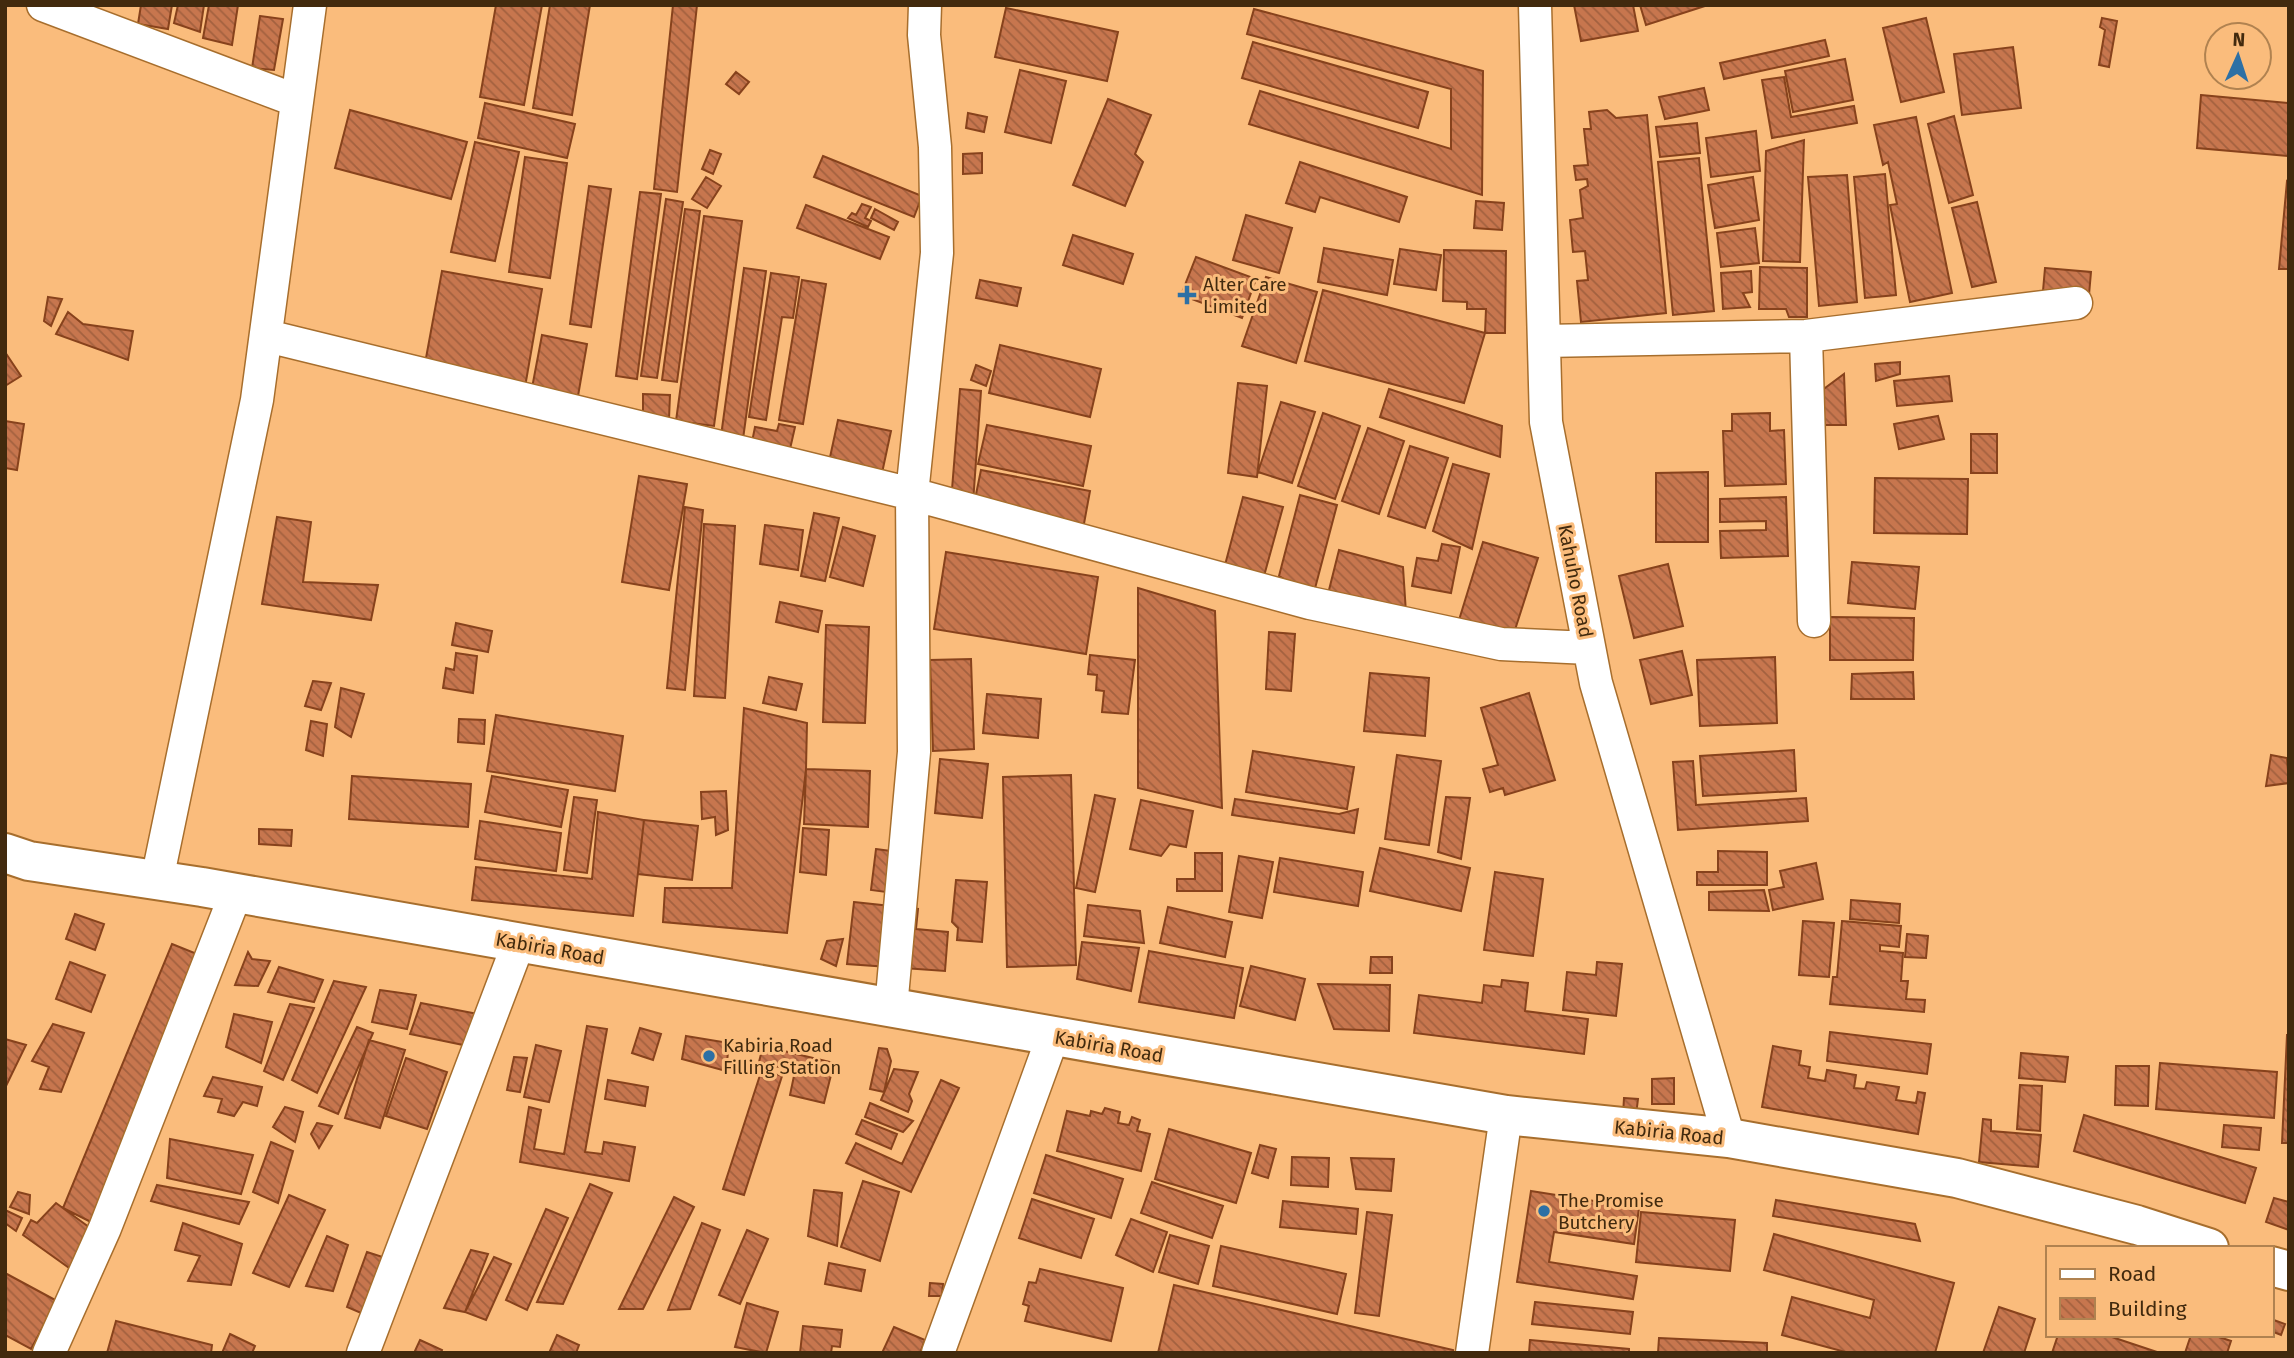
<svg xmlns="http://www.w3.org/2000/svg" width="2294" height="1358" font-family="'Fira Sans',sans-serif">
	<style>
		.building { fill: url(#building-back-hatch); stroke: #87421c; stroke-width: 2 }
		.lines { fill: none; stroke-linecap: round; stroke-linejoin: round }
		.street-casing { stroke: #a76e2d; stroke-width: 35 }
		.secondary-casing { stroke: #a76e2d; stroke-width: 42 }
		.street { stroke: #fff; stroke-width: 32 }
		.secondary { stroke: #fff; stroke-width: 38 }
		.poi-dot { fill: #2d70a5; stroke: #fabc7c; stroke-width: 2.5 }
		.labels { text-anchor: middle; stroke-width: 6; stroke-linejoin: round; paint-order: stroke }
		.poi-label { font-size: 19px; fill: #422a0e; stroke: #fabc7c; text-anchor: start }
		.street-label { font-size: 19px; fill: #422a0e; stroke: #fabc7c }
	</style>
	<defs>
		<pattern id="building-back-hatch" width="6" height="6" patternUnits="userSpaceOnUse" patternTransform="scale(1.75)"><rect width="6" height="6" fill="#c7764e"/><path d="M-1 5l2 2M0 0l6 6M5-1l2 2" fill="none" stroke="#a3613f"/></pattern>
	</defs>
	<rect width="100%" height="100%" fill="#fabc7c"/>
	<path class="building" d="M141,5h31l-4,24 -30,-5z
		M178,5h26l-4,27 -26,-9z
		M209,5h29l-6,40 -29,-7z
		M496,5h46l-18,100 -44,-8z
		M550,5h40l-18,110 -39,-7z
		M673,5h24l-20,187 -23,-3z
		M1574,5h59l5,26 -57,10z
		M1640,5h68l-62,20z
		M1006,8l112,24 -11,49 -112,-24z
		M1254,9l229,62 -1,124 -233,-71 11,-33 191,58v-60l-204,-55z
		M260,16l23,3 -9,51 -22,-2z
		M1926,18l18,74 -43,10 -18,-74z
		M2102,18l15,3 -8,46 -10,-2 6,-35 -5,-3z
		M1825,40l4,16 -105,23 -4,-16z
		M1253,42l175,50 -10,36 -176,-50z
		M2013,47l8,61 -59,7 -8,-61z
		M1845,59l8,41 -60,12 -8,-41z
		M1020,70l46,11 -15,62 -46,-11z
		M736,72l13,10 -10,12 -13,-10z
		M1784,77l7,40 63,-11 3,17 -85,15 -10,-58z
		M1704,88l5,22 -44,9 -6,-22z
		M2201,95l88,8v53l-92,-8z
		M1108,99l43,16 -16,39 8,8 -18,44 -52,-21z
		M485,103l90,21 -8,34 -89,-20z
		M350,110l117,32 -16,57 -116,-31z
		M1607,110l9,8 31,-3 19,198 -85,9 -4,-41 11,-1 -3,-29 -12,1 -3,-32 13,-2 -3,-28 8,-4 -1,-7 -11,1 -2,-14 14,-1 -4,-36h7l-2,-17z
		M968,113l19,4 -3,15 -18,-4z
		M1954,116l19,79 -24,8 -21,-79z
		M1916,117l36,176 -42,9 -20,-97 7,-1 -9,-42 -5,3 -9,-40z
		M1697,123l3,30 -40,4 -4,-30z
		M1756,131l4,40 -49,6 -5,-39z
		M1804,140l-4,122 -37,-1 3,-110z
		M475,142l44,10 -24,109 -44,-9z
		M710,150l11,4 -8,20 -11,-5z
		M982,153v20l-19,1v-20z
		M823,156l99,40 -8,21 -100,-40z
		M525,157l42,6 -17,115 -41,-6z
		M1699,158l15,153 -41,4 -15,-153z
		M1300,162l107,35 -8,25 -79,-25 -5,15 -29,-9z
		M1885,174l11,121 -31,3 -11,-121z
		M1847,175l10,127 -38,4 -11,-129z
		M706,177l15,9 -14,22 -15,-9z
		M1753,177l6,43 -44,8 -7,-43z
		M2287,181l2,1v87h-10z
		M589,186l22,3 -20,138 -21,-3z
		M640,192l21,2 -24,185 -21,-3z
		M666,199l17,3 -26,176 -16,-2z
		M1476,201l28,2 -2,27 -28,-2z
		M1977,202l19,80 -24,5 -20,-79z
		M862,204l9,3 -6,11 6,3 -3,6 -20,-9 4,-5 4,2z
		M806,205l83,32 -9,22 -83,-31z
		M685,209l15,2 -23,171 -15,-2z
		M875,209l23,13 -4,8 -23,-12z
		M1246,215l46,13 -13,45 -46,-13z
		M704,216l38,5 -28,205 -38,-5z
		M1755,228l4,35 -38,4 -4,-34z
		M1073,235l60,19 -10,30 -60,-19z
		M1324,248l69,12 -6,35 -69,-13z
		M1400,249l41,6 -5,35 -42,-6z
		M1444,250l62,1 -1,82h-20l1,-24h-19v-7l-24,-1z
		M1196,257l60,22 -14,39 -61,-23z
		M1760,267l47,1v49h-18l-3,-8h-27z
		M744,268l22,3 -23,168 -22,-3z
		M2045,268l46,4 -2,23 -46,-4z
		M442,271l100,18 -17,98 -101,-18z
		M1751,271l1,21 -9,1 7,14 -27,2 -2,-36z
		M771,273l28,4 -6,41 -11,-1 -16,103 -17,-3z
		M1266,277l51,15 -21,71 -54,-17z
		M802,280l24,4 -23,140 -24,-4z
		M980,280l41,8 -4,18 -41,-8z
		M1323,290l162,43 -21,70 -159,-42z
		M48,297l14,2 -11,27 -7,-5z
		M68,312l15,12 50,7 -5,29 -72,-26z
		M542,335l45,9 -9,52 -46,-8z
		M1000,345l101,24 -11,48 -101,-24z
		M5,352l16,24 -16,10z
		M1900,362v12l-24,7 -1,-17z
		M976,365l15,6 -5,15 -15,-6z
		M1844,374l2,51h-25v-34z
		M1949,376l3,25 -55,5 -3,-25z
		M1238,383l29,3 -10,91 -29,-4z
		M960,389l21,2 -8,112 -22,-1z
		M1389,389l113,37 -2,31 -120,-40z
		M643,394l27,1 -1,24 -26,-2z
		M1281,402l34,10 -23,71 -34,-11z
		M1323,413l37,13 -25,73 -37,-13z
		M1770,413v18l14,-1 2,54 -61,2 -2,-55h9v-17z
		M1938,416l6,23 -45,10 -5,-25z
		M838,420l53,11 -9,42 -53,-11z
		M5,421l19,3 -7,46 -12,-2z
		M779,424l16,3 -5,22 -38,-7 3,-15 22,4z
		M987,425l104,21 -8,40 -105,-22z
		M1368,428l36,13 -25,73 -37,-13z
		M1971,434h26v39h-26z
		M1410,446l38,12 -23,70 -37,-12z
		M1453,464l36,10 -17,75 -39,-18z
		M981,470l109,21 -7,38 -110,-20z
		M1708,472v70h-52v-69z
		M639,476l48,8 -18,106 -47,-8z
		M1875,478l93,1 -1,55 -93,-1z
		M1300,495l37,10 -24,91 -34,-20z
		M1243,497l40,10 -19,69 -39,-11z
		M1786,497l2,59 -67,2 -1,-27 46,-1v-9l-46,1v-23z
		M685,507l18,3 -18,180 -18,-2z
		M814,513l25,5 -14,63 -24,-5z
		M277,517l34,5 -8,60 75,3 -7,35 -109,-16z
		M704,524l31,2 -10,172 -31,-2z
		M765,525l38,5 -5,40 -38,-6z
		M843,527l32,9 -12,50 -33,-9z
		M1483,542l55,16 -25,78 -54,-16z
		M1442,544l18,3 -9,46 -39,-7 5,-28 21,3z
		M1339,550l64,17 3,46 -78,-19z
		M946,552l152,25 -12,77 -152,-25z
		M1852,562l67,5 -4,42 -67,-6z
		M1668,564l15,62 -49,12 -15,-62z
		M1138,588l77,23 7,197 -84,-20z
		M780,602l42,9 -4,21 -42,-10z
		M1830,617l84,1 -1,42h-83z
		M456,623l36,8 -4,21 -36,-7z
		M826,625l43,2 -4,96 -42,-1z
		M1269,632l26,2 -4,57 -25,-2z
		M1682,651l10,44 -41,9 -11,-44z
		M456,653l21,3 -4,37 -30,-5 3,-20 8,2z
		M1090,655l45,5 -7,54 -26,-2 2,-21 -8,-1 1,-15 -9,-1z
		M1775,657l2,66 -77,3 -3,-66z
		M971,659l3,90 -41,2 -3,-91z
		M1913,672l1,27h-63l1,-25z
		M1370,673l59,5 -4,58 -61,-5z
		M769,677l33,7 -6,26 -33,-7z
		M313,681l18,2 -10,27 -16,-4z
		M341,688l23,6 -13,43 -16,-10z
		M1529,693l26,87 -50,15 -2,-7 -13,4 -7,-23 15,-4 -17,-57z
		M987,694l54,5 -3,39 -55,-5z
		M744,708l63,15 -1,46 -19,164 -124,-11 2,-34h67z
		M496,715l127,21 -8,55 -128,-20z
		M459,719l26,1 -1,24 -26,-2z
		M311,721l16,3 -4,32 -17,-6z
		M1794,750l2,41 -93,5 -3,-40z
		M1253,751l101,16 -7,42 -101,-17z
		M1397,755l44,6 -12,84 -44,-6z
		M2271,755l16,3 2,25 -23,3z
		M940,759l48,5 -6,54 -47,-5z
		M1693,761l3,44 110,-7 2,23 -130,9 -5,-68z
		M806,769l64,2 -2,56 -64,-3z
		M1071,775l5,190 -69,2 -4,-190z
		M352,776l119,8 -3,43 -119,-8z
		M492,776l76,14 -7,37 -76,-15z
		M726,791l2,39 -12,5 -1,-18 -13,2 -1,-27z
		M1095,795l20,4 -20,93 -19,-4z
		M574,797l23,3 -10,73 -23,-3z
		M1446,797l24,1 -9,61 -23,-7z
		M1235,799l104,15 19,-5 -4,24 -122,-18z
		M1141,800l52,11 -7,36 -16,-3 -9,12 -31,-7z
		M598,812l46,8 -11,96 -161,-16 4,-33 116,12z
		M644,820l54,6 -6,54 -54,-6z
		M480,821l81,12 -5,38 -81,-12z
		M803,828l26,2 -3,45 -26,-3z
		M259,829l33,1 -1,16 -32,-2z
		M1380,848l90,20 -9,43 -91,-20z
		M876,849l38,5 -6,41 -37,-5z
		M1718,851l49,1v33h-70v-13h21z
		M1195,853h27v38h-45v-12h18z
		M1239,856l34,6 -11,56 -33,-6z
		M1280,858l83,14 -5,34 -84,-14z
		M1816,863l7,36 -50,11 -4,-20 15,-3 -4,-16z
		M1495,872l48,7 -10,77 -49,-6z
		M956,880l31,2 -5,60 -25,-2 1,-12 -6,-6z
		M1764,890l5,21 -60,-1v-18z
		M1851,900l49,4 -1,19 -49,-4z
		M854,902l64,7 -2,20 32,3 -3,39 -98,-7z
		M1088,905l52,6 4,32 -60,-7z
		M1168,907l64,15 -7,35 -65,-14z
		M75,914l29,10 -9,26 -29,-11z
		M1803,921l31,2 -5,54 -30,-2z
		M1842,921l59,5 -2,21 -19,-2v6l23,2 -2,28h7l-2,18 19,1 -1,12 -94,-8 3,-27h4z
		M1907,934l21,2 -2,22 -21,-1z
		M843,939l-7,27 -15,-7 6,-18z
		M1082,942l57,6 -8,43 -54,-12z
		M172,944l30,12 -109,267 -30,-15z
		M1149,951l94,17 -9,50 -95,-16z
		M248,952l4,7 18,2 -12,25 -23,-1z
		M1371,957h21v16h-22z
		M70,962l35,13 -14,37 -35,-13z
		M1597,962l25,2 -6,52 -53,-6 4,-38 29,3z
		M1251,966l54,13 -10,41 -55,-14z
		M279,967l44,13 -9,22 -46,-10z
		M1502,980l26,3 -3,28 63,8 -4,35 -170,-21 5,-38 63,8 2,-18 17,2z
		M334,981l32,6 -49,106 -25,-13z
		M1318,984l72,1 -1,46 -55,-2z
		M380,990l36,5 -9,34 -35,-7z
		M421,1003l62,12 -10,32 -63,-13z
		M290,1004l24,4 -31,72 -19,-9z
		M234,1014l38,8 -11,41 -35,-16z
		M53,1024l31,9 -23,59 -21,-3 9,-22 -17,-6z
		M587,1026l20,3 -22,123 17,2 2,-12 31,5 -6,34 -109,-19 9,-55 12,3 -7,39 30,5z
		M357,1027l16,6 -35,81 -19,-8z
		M640,1028l21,6 -8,26 -21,-7z
		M1830,1032l101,12 -4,30 -100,-13z
		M2287,1035h2v108h-7z
		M686,1036l43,7 -3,28 -44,-12z
		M5,1039l21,6 -21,43z
		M369,1040l36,10 -25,78 -35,-10z
		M536,1045l25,6 -12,51 -25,-5z
		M763,1046l71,17 -10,40 -34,-8 5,-24 -36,-9z
		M1773,1046l28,5 -2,14 11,2 -2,11 17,3 2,-11 29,5 -2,13 11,1 2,-7 32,5 -3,13 20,3 2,-11 7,1 -7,41 -156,-27z
		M879,1048l8,1 4,12 -7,31 -14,-3z
		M2021,1053l47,4 -3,25 -46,-4z
		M514,1057l13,1 -7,34 -13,-2z
		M406,1058l41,14 -20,57 -41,-13z
		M2160,1063l117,9 -3,46 -118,-9z
		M2116,1066h33l-1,40 -33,-1z
		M762,1069l20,7 -38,119 -21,-6z
		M894,1069l24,3 -9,22 3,7 -4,11 -27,-12z
		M213,1077l49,10 -5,19 -14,-4 -9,14 -16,-4 4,-13 -18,-3z
		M1674,1078v26h-22v-25z
		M608,1080l40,7 -3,19 -40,-7z
		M941,1080l18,8 -48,104 -65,-29 10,-20 46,21z
		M2020,1085l22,1 -2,45 -23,-2z
		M1624,1098l14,1 -2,16h-13z
		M870,1103l43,18 -10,11 -38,-15z
		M285,1107l18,5 -8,30 -22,-15z
		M1105,1108l15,4 -2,11 11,2 3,-8 8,3 -3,11 13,3 -9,37 -84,-20 10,-40 23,5 1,-5 11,3z
		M2084,1115l172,53 -11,35 -171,-52z
		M1983,1119l8,1v11l50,4 -3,32 -59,-5z
		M862,1120l35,14 -6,15 -35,-15z
		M317,1123l15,3 -13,22 -8,-14z
		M2224,1125l37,3 -2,22 -37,-3z
		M1169,1129l82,24 -15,50 -81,-24z
		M170,1139l83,16 -12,39 -74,-16z
		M271,1142l22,9 -15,52 -25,-11z
		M1260,1145l16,4 -8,29 -16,-5z
		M1046,1155l77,24 -12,39 -77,-25z
		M1292,1157l37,1 -1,29 -37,-2z
		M1351,1158l43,1 -3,32 -35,-2z
		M863,1181l36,11 -19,69 -39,-14z
		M1152,1182l71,24 -11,32 -71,-25z
		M590,1184l22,9 -49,111 -26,-2z
		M157,1185l92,17 -10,22 -88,-23z
		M814,1190l28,3 -5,53 -29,-10z
		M1531,1191l108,17 -5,36 -80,-12 -5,30 88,14 -4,23 -116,-17z
		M18,1192l12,3 -1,19 -19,-7z
		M289,1195l36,15 -36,77 -36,-14z
		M674,1197l20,10 -51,102h-24z
		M2274,1198l15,4v28l-23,-8z
		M1032,1199l62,20 -13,39 -62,-20z
		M1776,1200l139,24 5,17 -147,-25z
		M1283,1201l75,8 -2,25 -76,-7z
		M56,1203l37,27 -21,40 -49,-35 8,-15 6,3z
		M546,1209l22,9 -41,92 -21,-10z
		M5,1210l17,8 -6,13 -11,-8z
		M1367,1212l25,3 -13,101 -24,-3z
		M1641,1212l94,8 -5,51 -94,-9z
		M1131,1219l36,13 -14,40 -37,-17z
		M183,1223l59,21 -11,41 -43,-4 12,-25 -25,-6z
		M702,1223l18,7 -30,79 -22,1z
		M747,1230l21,9 -28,65 -21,-9z
		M1774,1234l180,49 -19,70h-86l-67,-18 10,-38 78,21 4,-18 -110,-30z
		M1170,1235l39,11 -11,38 -39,-12z
		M327,1236l21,9 -15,46 -27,-5z
		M1221,1246l125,28 -9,40 -124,-28z
		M471,1250l17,4 -23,58 -21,-4z
		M367,1252l25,8 -24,56 -21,-9z
		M494,1257l17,7 -25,56 -21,-8z
		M829,1263l36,7 -4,21 -36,-7z
		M1040,1269l83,19 -12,53 -86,-20 4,-15 -6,-2 6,-22 7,1z
		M5,1273l52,28 -26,48 -26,-14z
		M930,1283l13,1 -1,12h-13z
		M1174,1285l279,65v3h-295z
		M1535,1302l98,10 -3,22 -98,-10z
		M747,1303l31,9 -12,41 -31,-6z
		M1999,1307l36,12 -11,34h-41z
		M2271,1319l14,5 -4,11 -10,-4z
		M116,1321l96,24 -1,8h-104z
		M803,1326l39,4 -2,17 -8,-1 -1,7h-31z
		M894,1327l31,13 -5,13h-38z
		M230,1334l25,12 -3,7h-30z
		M557,1335l22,10 -3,8h-27z
		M2058,1335h48l54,18h-108z
		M2191,1335h22l18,6 -4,12h-42z
		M1659,1338l108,5v10h-109z
		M420,1340l22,10 -1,3h-27z
		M1530,1340l99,9v4h-100z"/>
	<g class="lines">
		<g class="street-casing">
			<path id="street" d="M43,5l252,95
				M1535,5l11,417 50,261 133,455
				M267,336l645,158 398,109 191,41 88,4
				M1806,336l8,285
				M1544,341l262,-5 270,-33
				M157,880l100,-480 53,-395
				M891,1008l23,-256 -2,-258 25,-241 -2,-106 -11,-112 1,-30
				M49,1353l56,-125 131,-335
				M363,1353l156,-411
				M938,1353l115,-317
				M1472,1353l34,-238"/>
		</g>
		<g class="secondary-casing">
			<path id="secondary" d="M5,853l24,8 173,26 1304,228 223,23 228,40 180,47 72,23
				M2271,1266l18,5"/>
		</g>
		<use href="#street" class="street"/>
		<use href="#secondary" class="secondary"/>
	</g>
	<g class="poi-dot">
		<path d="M1183.5 284.5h7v7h7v7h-7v7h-7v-7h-7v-7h7z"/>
		<circle cx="709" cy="1056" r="7"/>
		<circle cx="1544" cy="1211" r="7"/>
	</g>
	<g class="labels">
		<g class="poi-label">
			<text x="1203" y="291">Alter Care<tspan x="1203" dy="22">Limited</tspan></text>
			<text x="723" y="1052">Kabiria Road<tspan x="723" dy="22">Filling Station</tspan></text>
			<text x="1558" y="1207">The Promise<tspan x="1558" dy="22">Butchery</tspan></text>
		</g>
		<g class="street-label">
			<text transform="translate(1576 581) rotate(79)" y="7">Kahuho Road</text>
			<text transform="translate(550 948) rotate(10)" y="7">Kabiria Road</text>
			<text transform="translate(1109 1046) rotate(10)" y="7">Kabiria Road</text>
			<text transform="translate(1669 1132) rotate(6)" y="7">Kabiria Road</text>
		</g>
	</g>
	<rect width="2294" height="1358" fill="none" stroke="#422a0e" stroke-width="14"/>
	<rect x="2046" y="1246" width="228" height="91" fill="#fabc7c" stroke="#b08250" stroke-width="2"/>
	<rect x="2060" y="1269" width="35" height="10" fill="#ffffff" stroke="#b08250" stroke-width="2"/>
	<text x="2108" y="1281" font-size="21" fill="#422a0e">Road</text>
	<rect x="2060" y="1298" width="35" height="21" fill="url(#building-back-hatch)" stroke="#b08250" stroke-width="2"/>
	<text x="2108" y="1316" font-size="21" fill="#422a0e">Building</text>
	<g transform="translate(2238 56) rotate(3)"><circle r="33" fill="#fabc7c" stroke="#b08250" stroke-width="2"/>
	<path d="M0-5L12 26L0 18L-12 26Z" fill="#2d70a5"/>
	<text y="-10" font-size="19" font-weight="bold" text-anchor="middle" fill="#422a0e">N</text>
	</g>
</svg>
